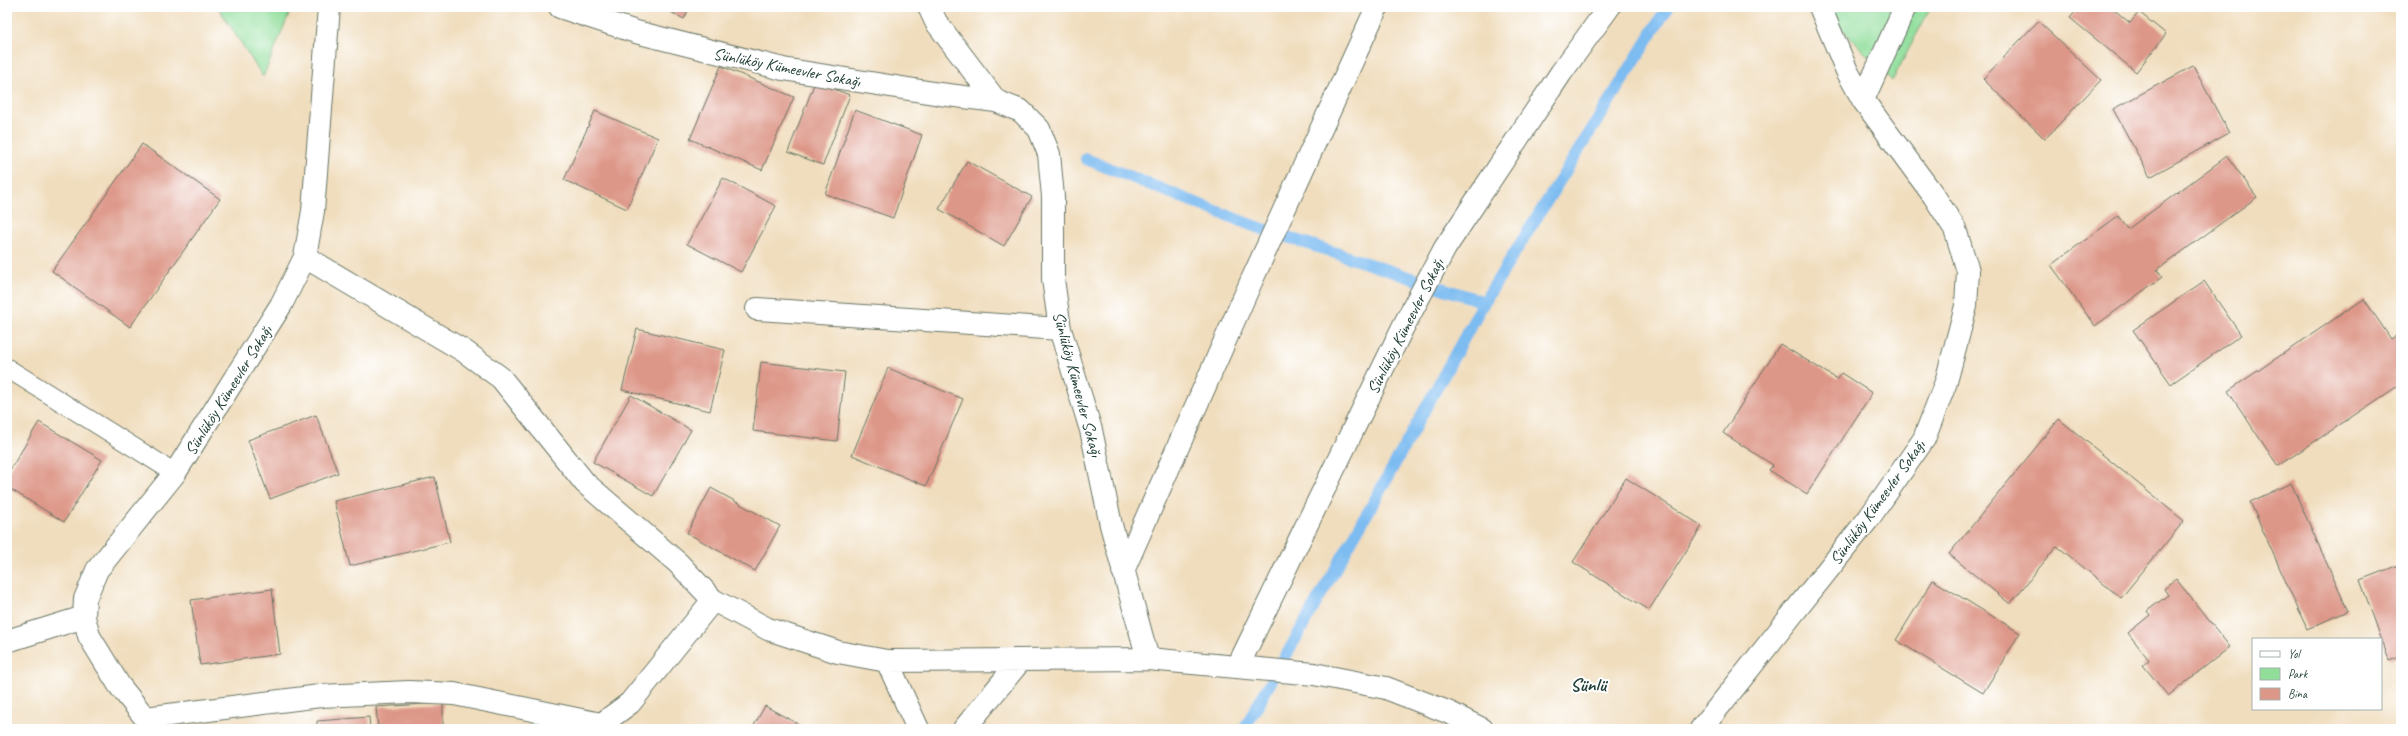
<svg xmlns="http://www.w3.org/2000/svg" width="2408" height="736" font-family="Caveat,sans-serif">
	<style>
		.green { fill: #91de9b; stroke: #588e68 }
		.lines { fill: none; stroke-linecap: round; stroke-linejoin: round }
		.stream { stroke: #7dbcf1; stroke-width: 12 }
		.building { fill: #dd9788 }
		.lane-casing { stroke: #687564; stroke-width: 20 }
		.street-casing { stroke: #687564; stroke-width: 24 }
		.lane { stroke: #fff; stroke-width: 18 }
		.street { stroke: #fff; stroke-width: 22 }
		.labels { text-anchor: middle; stroke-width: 4; stroke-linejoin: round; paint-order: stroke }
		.street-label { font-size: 17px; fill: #1f3d34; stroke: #fff }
		.quarter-label { font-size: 19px; font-weight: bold; fill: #1f3d34; stroke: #fff }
	</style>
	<rect width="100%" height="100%" fill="#fff"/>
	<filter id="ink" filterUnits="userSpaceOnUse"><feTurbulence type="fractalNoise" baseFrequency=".025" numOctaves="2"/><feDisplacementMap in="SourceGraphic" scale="8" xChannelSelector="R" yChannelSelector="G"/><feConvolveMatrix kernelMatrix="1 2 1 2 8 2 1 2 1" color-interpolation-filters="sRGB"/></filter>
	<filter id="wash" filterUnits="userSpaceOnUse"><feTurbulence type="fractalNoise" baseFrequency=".012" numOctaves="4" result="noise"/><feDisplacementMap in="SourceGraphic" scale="16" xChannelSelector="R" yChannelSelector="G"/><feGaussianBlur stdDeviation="0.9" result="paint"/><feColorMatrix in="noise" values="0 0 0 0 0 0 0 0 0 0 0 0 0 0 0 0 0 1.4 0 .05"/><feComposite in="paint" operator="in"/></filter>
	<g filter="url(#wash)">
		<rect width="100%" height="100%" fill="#f0ddbd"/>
		<path class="green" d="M218,7h74l-29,70z
			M1821,7h110l-39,74z"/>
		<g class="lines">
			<path class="stream" d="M1086,159l165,66 233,77
				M1244,729l127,-222 113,-205 184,-295"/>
		</g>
		<g id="blocks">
			<path class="building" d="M661,7h29l-6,12z
				M2079,7h32l19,16 9,-11 27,22 -30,38 -66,-54z
				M2038,21l63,59 -56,59 -62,-60z
				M721,66l73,31 -32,73 -72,-31z
				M2193,66l36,67 -79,44 -37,-68z
				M815,82l35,13 -27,70 -35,-13z
				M855,110l67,25 -29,83 -68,-24z
				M595,111l63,27 -31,71 -63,-29z
				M142,144l78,55 -90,128 -78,-56z
				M2227,156l30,41 -100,73 5,7 -67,49 -44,-61 67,-49 10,13z
				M967,161l65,36 -28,49 -65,-37z
				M723,178l53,28 -35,66 -54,-28z
				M2204,281l37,54 -70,49 -38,-54z
				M2364,299l27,40 10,-6v51l-123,82 -50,-75z
				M637,329l88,21 -15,61 -88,-21z
				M1780,344l57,35 4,-6 31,20 -65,101 -38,-24 4,-5 -50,-32z
				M761,362l84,10 -8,69 -84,-10z
				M888,368l75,31 -37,87 -74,-31z
				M631,395l60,35 -38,66 -60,-34z
				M316,415l22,58 -68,26 -22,-59z
				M2059,419l125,102 -63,77 -64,-52 -47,58 -61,-50z
				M39,422l63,38 -38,62 -57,-35v-12z
				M435,477l15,65 -100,24 -16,-65z
				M1626,478l76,48 -53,84 -76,-48z
				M2291,483l57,128 -41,18 -57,-127z
				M711,488l69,38 -25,45 -68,-38z
				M2401,564v91l-12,5 -29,-80z
				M2176,579l54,68 -62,49 -25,-31 6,-5 -21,-27 22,-18 -3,-4 21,-16 -4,-6z
				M1933,580l87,53 -37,60 -87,-53z
				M272,589l8,65 -80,11 -9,-65z
				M443,703v26h-65l-2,-22z
				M765,706l42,23h-55z
				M369,717l1,12h-53v-8z"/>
		</g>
	</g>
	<g filter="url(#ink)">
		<use href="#blocks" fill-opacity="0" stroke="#687564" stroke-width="1"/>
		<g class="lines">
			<g class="lane-casing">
				<path id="lane" d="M7,368l168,105"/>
			</g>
			<g class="street-casing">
				<path id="street" d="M560,7l76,25 147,37 157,25 56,7 25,10 18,18 10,25 4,43v82l7,50 31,101 20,95 37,134
					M929,7l7,15 60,79
					M1863,100l42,-93
					M305,257l159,94 37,27 84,105 93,80 35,37 55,29 70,23 49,9 261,-2 166,15 72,14 64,25 32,16
					M757,309l303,20
					M1123,571l128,-289 126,-275
					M7,641l77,-24
					M887,661l31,68
					M1238,666l165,-339 42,-79 116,-175 48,-66
					M145,718l175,-22 89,-4 45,2 147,30
					M154,729l-35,-44 -30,-49 -5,-19 1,-18 12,-29 78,-97 106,-168 24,-48 8,-46 16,-204
					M595,729l35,-26 83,-103
					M964,729l56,-68
					M1701,729l168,-211 55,-79 22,-57 20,-76 2,-35 -13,-42 -21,-33 -71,-96 -16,-29 -27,-64"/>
			</g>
			<use href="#lane" class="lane"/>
			<use href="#street" class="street"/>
		</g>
	</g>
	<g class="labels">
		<g class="street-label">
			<text transform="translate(787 67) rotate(11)" y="6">Sünlüköy Kümeevler Sokağı</text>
			<text transform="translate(1405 326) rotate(-63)" y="6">Sünlüköy Kümeevler Sokağı</text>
			<text transform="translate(1078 384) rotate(75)" y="6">Sünlüköy Kümeevler Sokağı</text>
			<text transform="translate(228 390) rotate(-58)" y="6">Sünlüköy Kümeevler Sokağı</text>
			<text transform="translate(1877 502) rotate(-54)" y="6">Sünlüköy Kümeevler Sokağı</text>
		</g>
		<g class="quarter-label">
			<text x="1588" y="691">Sünlü</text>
		</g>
	</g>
	<rect width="2408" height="736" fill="none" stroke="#fff" stroke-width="24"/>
	<rect x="2252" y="638" width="130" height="72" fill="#ffffff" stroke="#a5b1ae"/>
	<rect x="2260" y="651" width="20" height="6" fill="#ffffff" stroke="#a5b1ae"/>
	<text x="2288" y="658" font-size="12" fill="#1f3d34">Yol</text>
	<rect x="2260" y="668" width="20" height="12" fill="#91de9b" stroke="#a5b1ae"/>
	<text x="2288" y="678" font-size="12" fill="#1f3d34">Park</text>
	<rect x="2260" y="688" width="20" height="12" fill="#dd9788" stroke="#a5b1ae"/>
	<text x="2288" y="698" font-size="12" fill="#1f3d34">Bina</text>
</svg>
